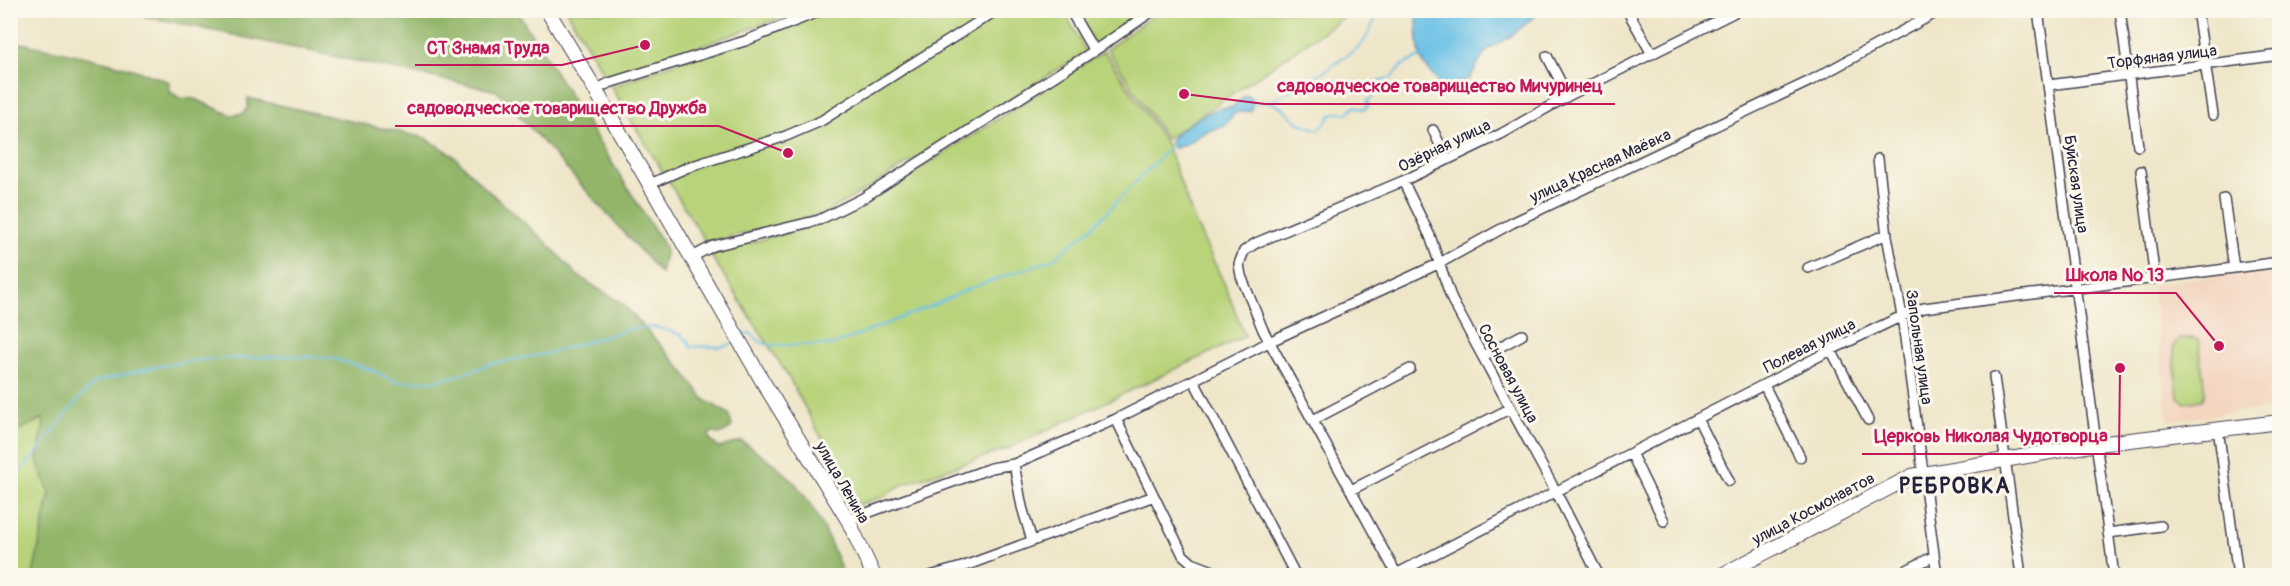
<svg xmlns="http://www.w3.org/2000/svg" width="2290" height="586" font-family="Pangolin,sans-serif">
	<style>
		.built { fill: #f3d4bf }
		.green { fill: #b8d379; stroke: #6d7a5a; stroke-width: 1.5 }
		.forest { fill: #92b569; stroke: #5a6c52; stroke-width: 1.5 }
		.water { fill: #69c0e6; stroke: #467190; stroke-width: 1.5 }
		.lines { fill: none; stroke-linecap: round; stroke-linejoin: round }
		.stream { stroke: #69c0e6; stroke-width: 2 }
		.street-casing { stroke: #413f50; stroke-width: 12 }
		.secondary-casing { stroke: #413f50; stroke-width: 16 }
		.street { stroke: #fff; stroke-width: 9 }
		.secondary { stroke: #fff; stroke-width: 14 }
		.labels { text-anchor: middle; stroke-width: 6; stroke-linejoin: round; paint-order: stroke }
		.street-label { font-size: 16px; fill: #22223b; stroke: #fbf7ec }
		.district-label { font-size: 22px; font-weight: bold; letter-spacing: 1.5px; fill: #22223b; stroke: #fbf7ec }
		.leader { fill: none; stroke: #c2185b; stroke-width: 2 }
		.callout-dot { fill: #c2185b; stroke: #fbf7ec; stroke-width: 2 }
		.callout-label { font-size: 18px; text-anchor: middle; font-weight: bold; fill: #c2185b; stroke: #fbf7ec; stroke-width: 6; stroke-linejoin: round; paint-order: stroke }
	</style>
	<rect width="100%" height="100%" fill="#fbf7ec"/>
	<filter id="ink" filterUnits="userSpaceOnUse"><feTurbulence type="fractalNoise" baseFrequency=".0167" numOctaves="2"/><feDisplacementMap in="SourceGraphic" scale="12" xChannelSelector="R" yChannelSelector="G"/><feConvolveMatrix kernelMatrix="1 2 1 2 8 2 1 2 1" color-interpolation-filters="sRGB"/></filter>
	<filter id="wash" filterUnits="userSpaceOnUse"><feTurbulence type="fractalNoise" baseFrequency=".008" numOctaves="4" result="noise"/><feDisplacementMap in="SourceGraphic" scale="24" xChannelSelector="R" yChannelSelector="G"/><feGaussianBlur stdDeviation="1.35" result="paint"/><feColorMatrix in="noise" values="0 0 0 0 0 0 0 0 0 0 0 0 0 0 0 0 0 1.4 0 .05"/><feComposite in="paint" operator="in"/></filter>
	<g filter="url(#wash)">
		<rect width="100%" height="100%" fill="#efe6c9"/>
		<path class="built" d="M2279,268v139l-111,14 -16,-137z"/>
		<path class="green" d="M567,11h235l-196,67z
			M812,11h252l22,41 -216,135 -47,27 -117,29 -95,-156z
			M1075,11h75l-54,36z
			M1159,11h194l-187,128 -59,-90z
			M1104,51l62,92 29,79 29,61 21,53 -238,113 -106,36 -16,11 -27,9 -73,-134 -75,-117 112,-31 49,-23z
			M2193,338l6,3 6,53 -3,6 -17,3 -7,-6 -5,-51 6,-7z
			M43,418l1,6 -7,36 13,33 -17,82h-22l-1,-141z"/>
		<path class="forest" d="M120,11h397l149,238 -5,25 -164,-183z
			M11,41c52,11 109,21 158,41l1,10 10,6 15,1 36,16 13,-2 4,-6v-9l177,40 27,16 31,32 63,56 32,34 45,28 56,62 26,34 24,14 3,12c-6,7 -11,10 -20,6l-3,3 1,5 9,8 22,-7c16,10 32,21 45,33 26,24 46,69 57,101h-810l17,-82 -13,-33 7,-36 -1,-6 -32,16z"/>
		<path class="water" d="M1418,11v-1l123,1 -31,26 -20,11 -7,7 -14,24 -16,6 -12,1c-4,-5 -18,-23 -20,-28 -3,-7 -5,-39 -3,-47z
			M1247,95l6,5 -1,7 -2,4c-22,3 -12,-1 -25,14l-20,7 -21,13 -10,3 -4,-6c6,-13 38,-31 52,-34 3,-1 7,0 10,-1 6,-4 7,-9 15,-12z"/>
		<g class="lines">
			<path class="stream" d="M1270,102l60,-34c11,-11 27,-15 36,-30 5,-8 8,-22 17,-28
				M1251,103l19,-1 13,6 14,14 21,8c14,-11 8,-20 30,-16l7,-8 9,4 5,-5 -2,-4 5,-3 2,-15 17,-5 12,-13 19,-9
				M743,334l7,-1 12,10 8,2h63l108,-43 30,-14 82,-29 37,-30 82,-84
				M10,480l20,-19 45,-58 20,-21 60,-15 42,-7 92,-4 42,2 38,11 28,13 35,-1 32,-7 25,-10 56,-10 86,-25 24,-2 27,8v2l6,4 2,6c13,-2 32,3 44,-4"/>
		</g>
	</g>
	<g filter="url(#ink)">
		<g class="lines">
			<g class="street-casing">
				<path id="street" d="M1070,10l24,41
					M1627,10l25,44
					M2038,10l76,566
					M2120,10l18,136
					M2197,10l16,105
					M1547,56l21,40
					M2049,85l231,-30
					M595,90l14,-7 136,-42 78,-31
					M1433,130l14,30
					M1878,159l9,77 15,80 35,260
					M2141,171l14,108
					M1403,181l27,55 22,64 104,192 43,84
					M650,184l36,-16 100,-32 35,-15 176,-111
					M2224,199l10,69
					M692,257l21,-11 106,-26 44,-22 231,-147 60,-41
					M1808,268l79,-34
					M1831,350l37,70
					M1483,356l39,-21
					M1994,377l26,191
					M1194,381l102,195
					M1764,385l36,72
					M1116,419l67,136 9,8 34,13
					M1698,419l31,62
					M1313,420l97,-51
					M2218,428l20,148
					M1631,453l33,68
					M1014,464l8,43 10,34
					M1351,490l160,-82
					M848,520l143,-52 23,-4 102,-45 155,-78 167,-77 74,-41 298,-142 131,-71
					M2108,533l53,-7
					M1396,573l-133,-243 -22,-54 -2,-12 5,-13 12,-8 147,-62 98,-47 67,-38 171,-86
					M930,576l32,-9 192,-71
					M1392,576l439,-226 71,-34 22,-8 356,-46
					M1895,576l39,-20"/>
			</g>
			<g class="secondary-casing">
				<path id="secondary" d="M547,10l45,74 171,298 85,138 26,56
					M1720,576l192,-100 185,-32 183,-22"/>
			</g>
			<use href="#street" class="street"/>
			<use href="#secondary" class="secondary"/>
		</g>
	</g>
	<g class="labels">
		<g class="street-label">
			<text transform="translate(2162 56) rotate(-7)" y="6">Торфяная улица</text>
			<text transform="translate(1444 145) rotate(-26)" y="6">Озёрная улица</text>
			<text transform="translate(1600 165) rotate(-25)" y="6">улица Красная Маёвка</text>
			<text transform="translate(2077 184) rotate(82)" y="6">Буйская улица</text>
			<text transform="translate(1809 345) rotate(-27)" y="6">Полевая улица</text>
			<text transform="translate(1920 347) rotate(82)" y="6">Запольная улица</text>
			<text transform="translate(1509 373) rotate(62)" y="6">Сосновая улица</text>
			<text transform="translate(843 482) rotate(60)" y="6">улица Ленина</text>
			<text transform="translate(1813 508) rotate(-28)" y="6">улица Космонавтов</text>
		</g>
		<g class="district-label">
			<text x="1955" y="493">РЕБРОВКА</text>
		</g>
	</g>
	<path class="leader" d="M645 45L562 65H415M1184 94L1265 104H1615M788 153L719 126H395M2219 346L2176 293H2054M2120 368L2119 454H1862"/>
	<g class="callout-dot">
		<circle cx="645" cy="45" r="6"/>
		<circle cx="1184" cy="94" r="6"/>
		<circle cx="788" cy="153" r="6"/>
		<circle cx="2219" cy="346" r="6"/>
		<circle cx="2120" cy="368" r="6"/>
	</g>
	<g class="callout-label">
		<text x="488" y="54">СТ Знамя Труда</text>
		<text x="1440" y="92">садоводческое товарищество Мичуринец</text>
		<text x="557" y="114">садоводческое товарищество Дружба</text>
		<text x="2115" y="281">Школа № 13</text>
		<text x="1991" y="442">Церковь Николая Чудотворца</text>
	</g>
	<rect width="2290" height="586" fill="none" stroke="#fbf7ec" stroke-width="36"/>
</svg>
